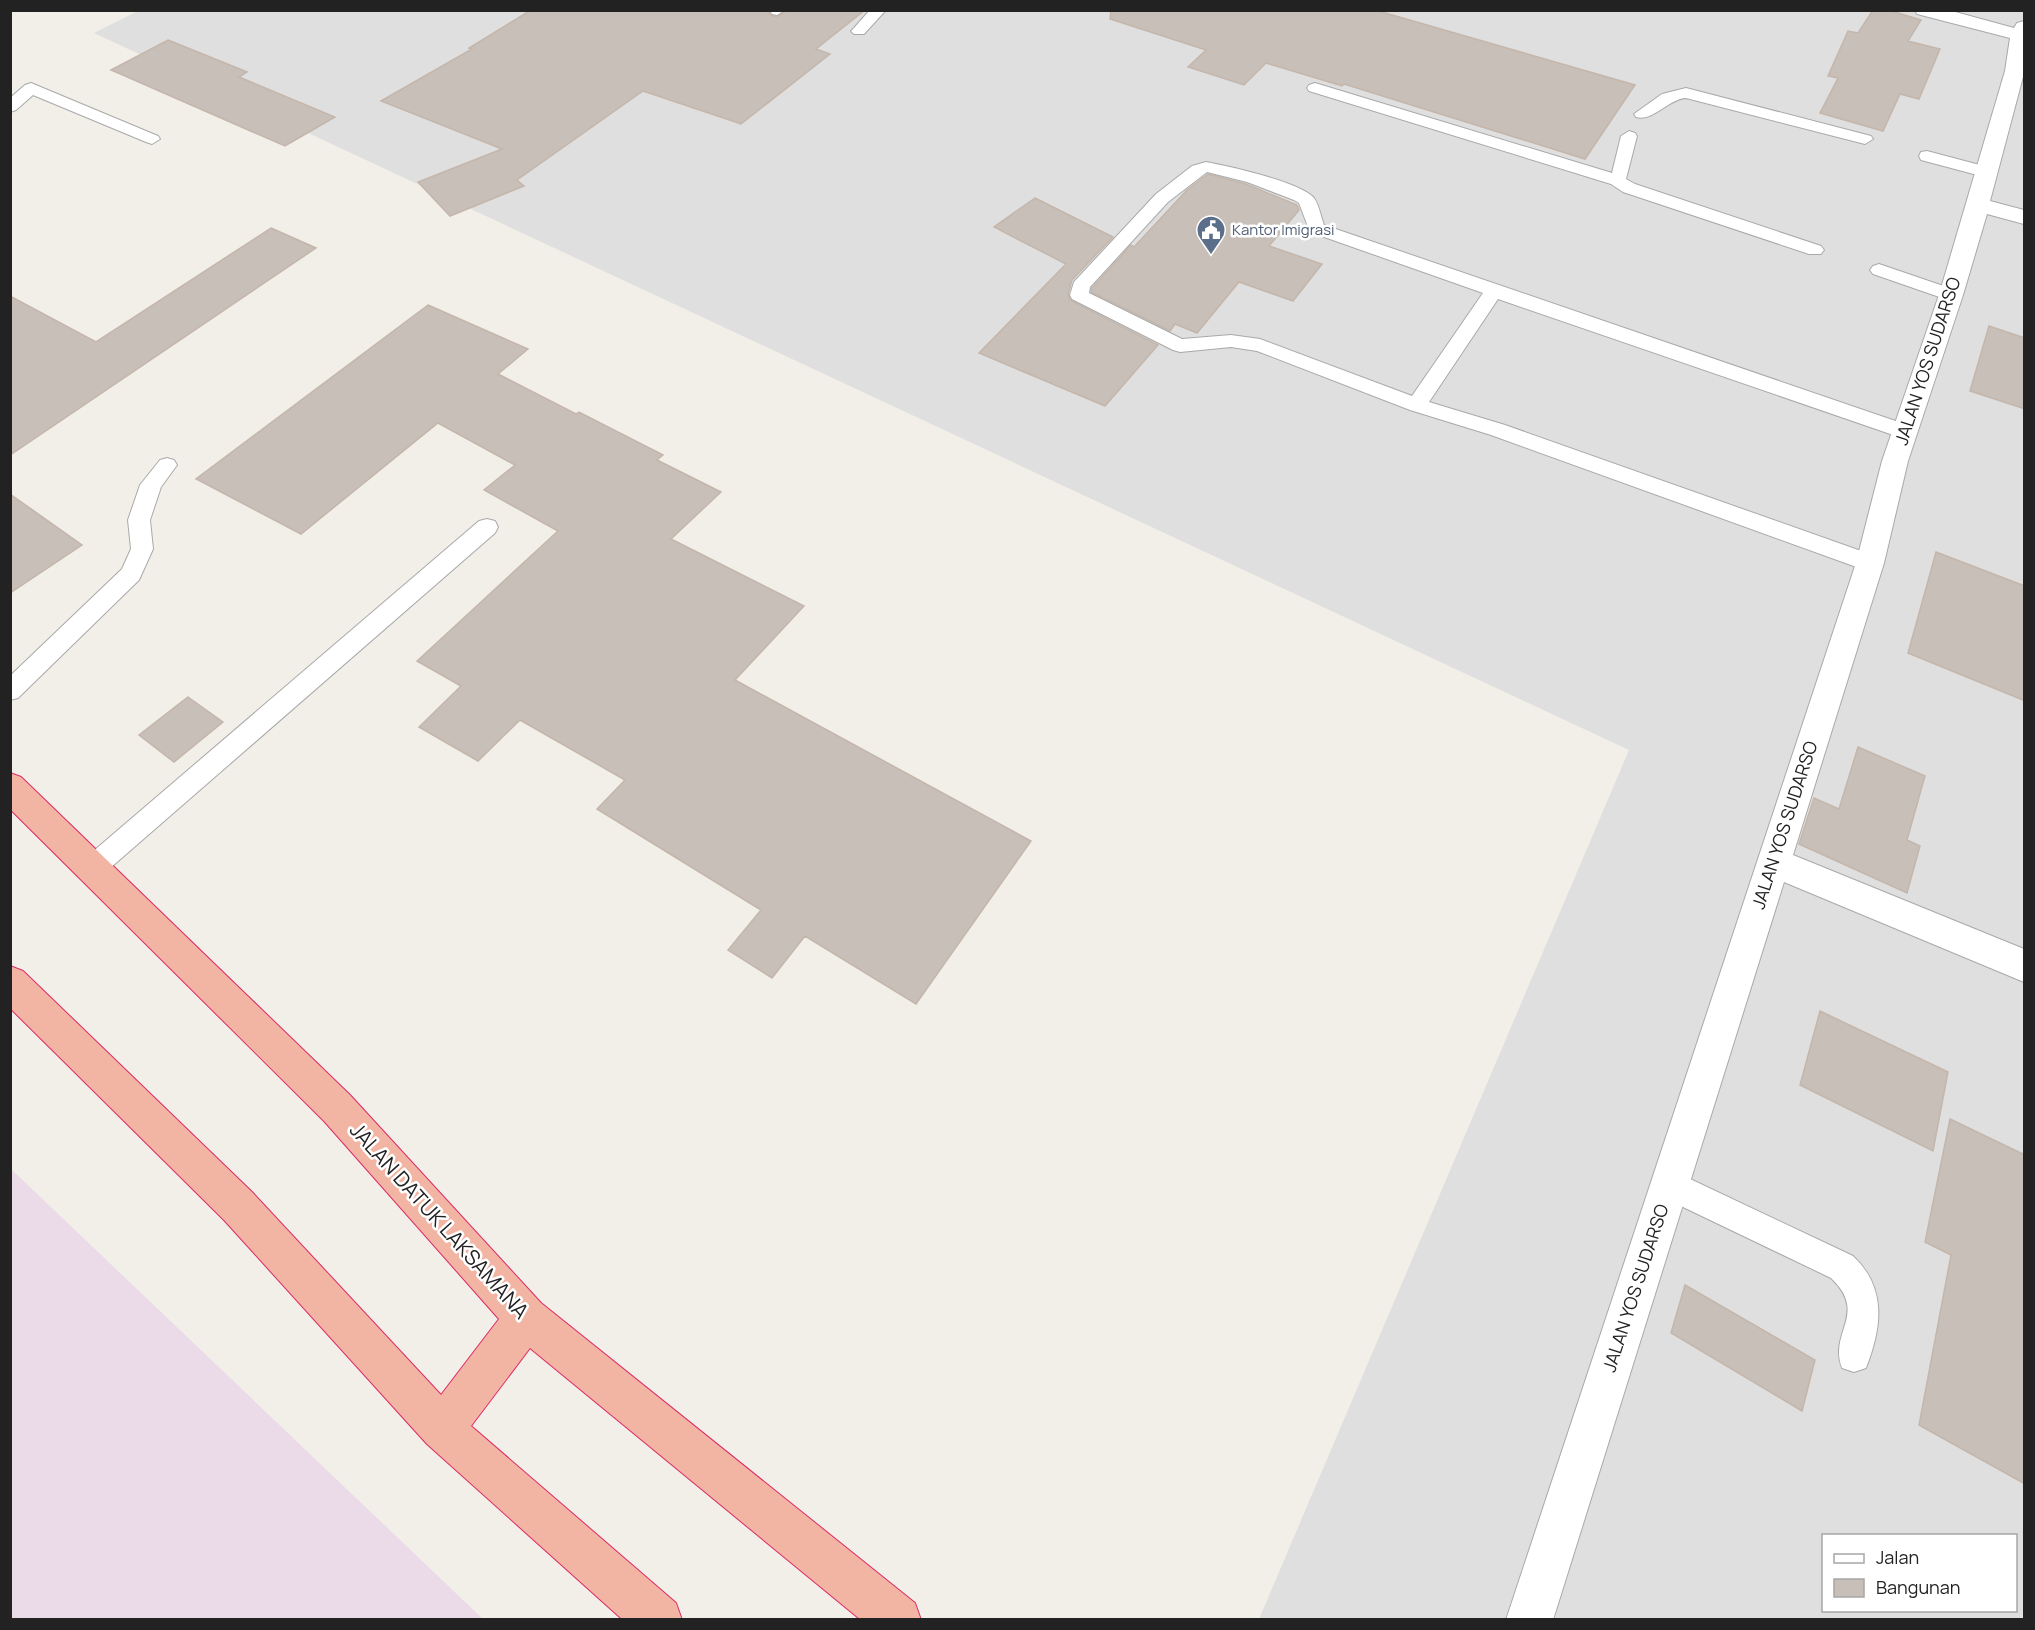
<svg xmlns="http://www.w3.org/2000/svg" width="2035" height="1630" font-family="Manrope,sans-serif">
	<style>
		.residential { fill: #e0dfdf; fill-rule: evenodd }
		.industrial { fill: #ebdbe8 }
		.building { fill: #c7bfb8; stroke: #c4b6ab; stroke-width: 1.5 }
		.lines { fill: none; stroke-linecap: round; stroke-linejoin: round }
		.service-casing { stroke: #a9a9a9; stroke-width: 2 }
		.minor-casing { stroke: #a9a9a9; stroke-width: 2 }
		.trunk-casing { stroke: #dc2a67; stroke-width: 2 }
		.service { fill: #fff; fill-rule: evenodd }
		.minor { fill: #fff; fill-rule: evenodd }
		.trunk { fill: #f2b4a3; fill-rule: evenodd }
		.labels { text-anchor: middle; stroke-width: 5; stroke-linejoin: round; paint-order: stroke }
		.far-service-label { font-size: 15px; fill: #4e5e75; stroke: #fff; text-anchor: start }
		.street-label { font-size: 18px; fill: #222; stroke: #fff }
		.near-street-label { font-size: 21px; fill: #222; stroke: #fff }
	</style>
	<rect width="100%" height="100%" fill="#f2efe9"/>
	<path class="residential" d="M140,10l1884,1v1608h-765l370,-869 -1535,-717zM1824,1536h192v74h-192z"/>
	<path class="industrial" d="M10,1169h1l472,450h-472z"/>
	<path class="building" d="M531,10h237l2,5 7,2 10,-7h78l-49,39 14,5 -89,70 -98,-33 -126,89 7,6 -74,30 -32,-34 84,-33 -121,-48 91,-52 -3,-1z
		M1111,10h264l260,75 -50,74 -241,-75 -2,2 -76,-23 -22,22 -56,-18 18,-17 -96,-31z
		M1873,10h15l33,10 -13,21 32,8 -21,50 -19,-5 -17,37 -63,-18 18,-35 -10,-2 20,-45 10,2z
		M168,40l79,32 -8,5 96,40 -50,29 -174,-76z
		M1208,174l38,10 51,21 2,5 -30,36 53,18 -29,37 -54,-19 -42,51 -22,-9 -5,7 -79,-39 1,-4 39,-43 3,2 53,-57z
		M1035,198l78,39 -41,43 -4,14 2,6 88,45 -53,61 -126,-53 87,-89 -72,-37z
		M271,228l45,20 -306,207v-159l86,46z
		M428,305l100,44 -30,25 78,40 3,-2 84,43 -6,5 64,32 -50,47 133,67 -69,74 296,161 -115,163 -111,-68 -33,42 -44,-28 33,-40 -164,-101 28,-29 -105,-60 -42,41 -59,-34 42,-41 -44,-25 141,-130 -74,-41 31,-25 -77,-42 -137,111 -105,-55z
		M1989,326l36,12v71l-55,-18z
		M10,494l72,51 -72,48z
		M1936,552l89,34v115l-117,-48z
		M188,697l35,25 -49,40 -35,-27z
		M1858,747l67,29 -18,64 13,6 -13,47 -108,-49 15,-46 25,11z
		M1820,1011l128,61 -15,79 -133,-66z
		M1950,1119l75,36v329l-106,-59 32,-170 -26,-13z
		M1685,1285l130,75 -13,51 -131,-78z"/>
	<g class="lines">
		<g class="service-casing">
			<path id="service" d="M770,10h15l-8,5 -5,-1z
				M870,10h16l-22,24h-10l-3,-3 3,-3z
				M31,83l127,53 2,3 -8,5 -6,-2 -113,-47 -17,15 -6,2v-14l15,-13z
				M1315,83l297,90 9,-37 8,-5 6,2 2,3 -11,43 9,5 186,62 3,4 -3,4h-12l-186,-62 -12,-8 -302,-93 -2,-3 2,-3z
				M1686,88l185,48 2,3 -8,5 -179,-46c-18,1 -33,24 -50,19l-2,-3 28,-20z
				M1927,151l64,17 2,4 -2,4 -6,1 -64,-17 -2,-4 2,-4z
				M1206,162c22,4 94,20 108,36 5,7 7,19 10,27l589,202 3,5 -3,5 -7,2 -7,-2 -401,-138 -69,103 76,23 373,132 3,6 -3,6 -8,2 -8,-2 -371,-134 -81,-25 -153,-59 -26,-4 -51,5 -7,-2 -101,-51 -2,-4 4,-13 82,-88 36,-28zM1207,172l40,10 47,18 5,3 11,29 173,61 -71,103 -152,-57 -29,-4 -49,4 -93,-46 1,-6 78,-85z
				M1879,264l79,27 2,4 -2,4 -7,2 -78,-27 -3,-4 3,-4z
				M167,458l7,2 3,5 -16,22 -11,33 3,29 -14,31 -121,118 -8,2v-24l112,-107 9,-20 -3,-29 12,-35 20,-25z
				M487,519l8,2 3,6 -3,6 -394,343 -9,4 -9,-4 -4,-8 4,-8 396,-339z
				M1669,1169l184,87c34,32 29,71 13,112l-12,4 -12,-4c-14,-36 27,-54 -11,-90l-173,-83 -4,-11 4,-11z"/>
		</g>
		<g class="minor-casing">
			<path id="minor" d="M1915,10h33l66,18 3,-5 7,-2v52l-34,128 34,9v14l-37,-10 -24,81 -55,166 -24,102 -91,292 231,94v33l-240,-100 -231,738h-47l350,-1057 26,-102 57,-166 66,-224 5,-33 -93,-24z"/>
		</g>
		<g class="trunk-casing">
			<path id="trunk" d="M10,773l11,4 329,318 191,208 374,300 6,17h-60l-331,-272 -59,78 205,177 6,17h-59l-196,-176 -203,-224 -214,-212v-42l13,5 229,221 189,203 58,-76 -175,-198 -314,-312z"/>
		</g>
		<use href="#service" class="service"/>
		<use href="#minor" class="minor"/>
		<use href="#trunk" class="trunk"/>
	</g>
	<defs>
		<g id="civic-pin" transform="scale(1.5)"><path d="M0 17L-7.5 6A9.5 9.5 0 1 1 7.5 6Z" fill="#5c6f8a" stroke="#fff"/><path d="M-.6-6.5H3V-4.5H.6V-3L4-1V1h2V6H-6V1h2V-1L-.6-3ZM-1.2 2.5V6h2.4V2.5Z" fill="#fff"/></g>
	</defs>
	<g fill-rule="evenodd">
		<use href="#civic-pin" x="1211" y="230"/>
	</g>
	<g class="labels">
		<g class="far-service-label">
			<text x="1232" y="235">Kantor Imigrasi</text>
		</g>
		<g class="street-label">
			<text transform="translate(1928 361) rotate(-72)" y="6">JALAN YOS SUDARSO</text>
			<text transform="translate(1785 825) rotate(-72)" y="6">JALAN YOS SUDARSO</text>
			<text transform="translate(1636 1288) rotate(-72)" y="6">JALAN YOS SUDARSO</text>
		</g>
		<g class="near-street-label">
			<text transform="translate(439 1221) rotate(48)" y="7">JALAN DATUK LAKSAMANA</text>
		</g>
	</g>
	<rect width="2035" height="1630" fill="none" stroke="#222222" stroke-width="24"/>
	<rect x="1822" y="1534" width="195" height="78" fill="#ffffff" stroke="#a7a7a7" stroke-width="1.5"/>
	<rect x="1834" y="1554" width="30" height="9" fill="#ffffff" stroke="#a7a7a7" stroke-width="1.5"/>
	<text x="1876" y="1564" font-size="18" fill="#222222">Jalan</text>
	<rect x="1834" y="1579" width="30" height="18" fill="#c7bfb8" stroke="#a7a7a7" stroke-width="1.5"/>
	<text x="1876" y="1594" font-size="18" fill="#222222">Bangunan</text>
</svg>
